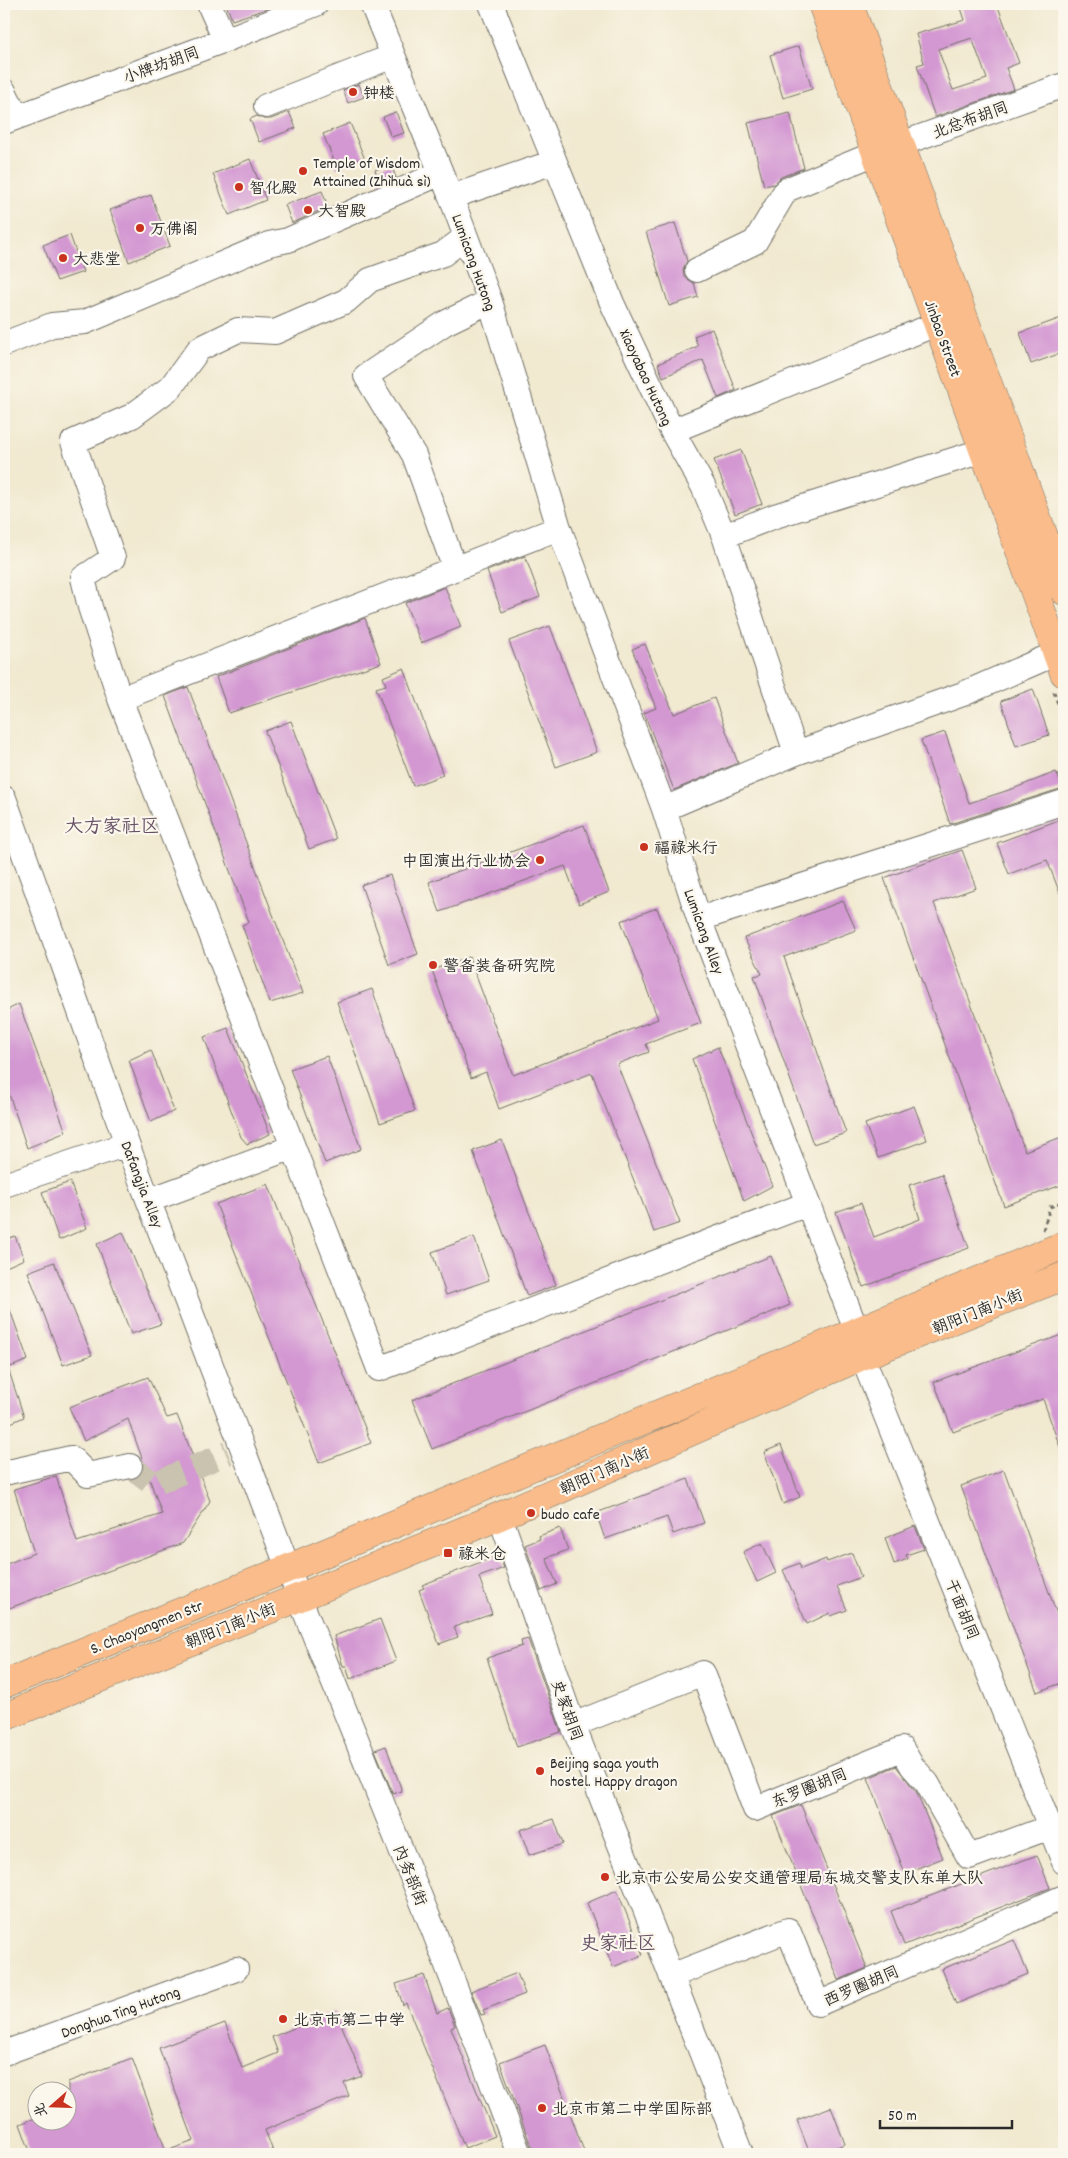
<svg xmlns="http://www.w3.org/2000/svg" width="1068" height="2158" font-family="Dekko,'LXGW WenKai TC',sans-serif">
	<style>
		.building { fill: #d397d2; fill-rule: evenodd }
		.lines { fill: none; stroke-linecap: round; stroke-linejoin: round }
		.minor-tunnel { stroke: #c9c3af; stroke-width: 24; stroke-dasharray: 24 12; stroke-linecap: butt }
		.minor-casing { stroke: #706e65; stroke-width: 26 }
		.major-casing { stroke: #706e65; stroke-width: 29 }
		.path { stroke: #706e65; stroke-width: 3; stroke-dasharray: 4 4; stroke-linecap: butt }
		.minor { stroke: #fff; stroke-width: 24 }
		.major { stroke: #f9bc8a; stroke-width: 28 }
		.poi-dot { fill: #c8321e; stroke: #fbf7ec; stroke-width: 2 }
		.labels { text-anchor: middle; stroke-width: 4.5; stroke-linejoin: round; paint-order: stroke }
		.street-label { font-size: 16px; fill: #2b2b2b; stroke: #fbf7ec }
		.poi-label { font-size: 16px; fill: #2b2b2b; stroke: #fbf7ec; text-anchor: start }
		.quarter-label { font-size: 19px; fill: #665165; stroke: #fbf7ec }
	</style>
	<rect width="100%" height="100%" fill="#fbf7ec"/>
	<filter id="ink" filterUnits="userSpaceOnUse"><feTurbulence type="fractalNoise" baseFrequency=".02" numOctaves="2"/><feDisplacementMap in="SourceGraphic" scale="10" xChannelSelector="R" yChannelSelector="G"/><feConvolveMatrix kernelMatrix="1 2 1 2 8 2 1 2 1" color-interpolation-filters="sRGB"/></filter>
	<filter id="wash" filterUnits="userSpaceOnUse"><feTurbulence type="fractalNoise" baseFrequency=".0096" numOctaves="4" result="noise"/><feDisplacementMap in="SourceGraphic" scale="20" xChannelSelector="R" yChannelSelector="G"/><feGaussianBlur stdDeviation="1.12" result="paint"/><feColorMatrix in="noise" values="0 0 0 0 0 0 0 0 0 0 0 0 0 0 0 0 0 1.4 0 .05"/><feComposite in="paint" operator="in"/></filter>
	<g filter="url(#wash)">
		<rect width="100%" height="100%" fill="#f1e9d0"/>
		<g id="blocks">
			<path class="building" d="M226,4h45l1,3 -40,13z
				M972,4h25l22,59 -13,5 8,21 -79,28 -18,-52 7,-2 -8,-29 49,-14 -4,-12zM972,38l15,41 -34,11 -15,-41z
				M799,46l13,43 -29,9 -13,-43z
				M359,84l5,13 -16,6 -5,-13z
				M289,112l7,16 -37,14 -9,-23 7,-3 7,3h7z
				M396,112l8,21 -13,4 -8,-20z
				M790,113l14,55 -23,9 -7,7 -10,2 -16,-63z
				M350,123l14,34 -27,11 -14,-34z
				M250,159l16,41 -37,15 -16,-41z
				M391,164l5,14 -16,7 -5,-15z
				M322,191l6,16 -36,16 -7,-18z
				M151,195l19,51 -41,16 -19,-52z
				M675,223l12,38 -4,8 1,7 10,7 4,14 -29,9 -23,-74z
				M70,235l13,37 -26,9 -14,-36z
				M1064,317v35l-33,12 -11,-31z
				M712,329l24,61 -18,8 -15,-38 -40,17 -5,-13 40,-18 -4,-10z
				M741,450l21,54 -27,10 -21,-54z
				M525,556l15,41 -38,15 -15,-41z
				M445,587l16,40 -40,16 -16,-40z
				M365,618l16,45 -152,50 -13,-36z
				M550,626l47,126 -41,15 -47,-126z
				M645,644l29,70 40,-16 24,65 -64,27 -30,-77 12,-5 -24,-59z
				M404,668l39,107 -30,11 -37,-98 10,-3 -3,-8z
				M188,687l84,225 31,81 -33,10 -28,-78 7,-3 -84,-226z
				M1033,689l16,46 -33,11 -15,-45z
				M291,721l45,118 -27,10 -44,-118z
				M945,732l24,71 46,-15 41,-16 7,16 -113,36 -29,-84z
				M1064,818v83h-1l-16,-41 -38,14 -12,-31z
				M584,825l25,67 -30,12 -14,-38 -125,46 -11,-30z
				M962,850l14,38 -42,15 91,248 39,-15v48l-60,22 -120,-328z
				M390,875l28,79 -29,11 -28,-80z
				M843,901l13,29 -72,27 62,176 -33,11 -59,-168 8,-2 -18,-36z
				M657,908l44,115 -55,21 3,8 -32,12 63,159 -26,9 -62,-159 -93,36 -13,-37 -15,6 -39,-108 37,-13 44,118 145,-56 -37,-98z
				M372,989l43,122 -35,12 -43,-121z
				M19,1004l47,128 -39,16 -23,-69v-67z
				M228,1028l42,106 -23,10 -6,-7 -37,-100z
				M718,1047l54,139 -28,15 -52,-142z
				M151,1050l23,61 -23,11 -22,-62z
				M327,1056l34,93 -36,14 -35,-94z
				M914,1106l13,34 -49,18 -13,-34z
				M502,1140l54,145 -29,11 -54,-145z
				M942,1174l27,74 -106,39 -27,-75 25,-9 13,34 46,-18 -11,-34z
				M70,1182l17,46 -28,12 -17,-48z
				M268,1184l103,259 -52,20 -103,-259z
				M123,1232l38,92 -30,10 -34,-90z
				M15,1236l9,23 -20,9v-28z
				M474,1237l15,43 -43,15 -14,-43z
				M771,1256l19,49 -358,144 -20,-49z
				M54,1262l38,93 -29,10 -35,-93z
				M4,1299h2l22,61 -20,8 16,49 -20,9z
				M1064,1334v118l-2,1 -19,-54 -90,33 -19,-50z
				M148,1377l19,41 10,-3 33,86 -27,42 -179,67v-45l30,-12 -20,-64 42,-13 21,66 85,-28 -34,-95 -44,22 -15,-34z
				M781,1445l19,52 -17,7 -19,-52z
				M1004,1470l60,163v49l-27,10 -76,-206z
				M688,1479l16,44 -31,11 -6,-17 -62,22 -9,-26z
				M915,1526l9,23 -18,6 2,4 -14,5 -9,-26z
				M560,1528l8,22 -22,8 11,26 -16,7 -16,-46 15,-6 -1,-3z
				M762,1543l14,30 -19,9 -14,-30z
				M852,1553l9,24 -24,9 10,24 -16,6 -1,-3 -23,11 -24,-54 16,-7 2,6 25,-10 1,3z
				M499,1555l5,13 -25,9 13,37 -38,13 4,10 -19,7 -20,-54 5,-2 -2,-3z
				M380,1619l16,42 -46,18 -4,-13h-3l-9,-30z
				M528,1639l33,93 -44,15 -30,-89 35,-12 -1,-5z
				M386,1746l16,45 -9,3 -18,-44z
				M896,1766l21,27 26,65 -38,15 -37,-95z
				M801,1805l66,163 -28,12 -66,-164z
				M554,1819l9,25 -34,11 -9,-25z
				M1037,1855l13,33 -146,57 -13,-34z
				M617,1890l26,65 -30,12 -26,-64z
				M1014,1940l14,34 -72,30 -14,-35z
				M517,1973l8,21 -42,16 2,4 -4,1 -10,-24z
				M424,1975l13,38 11,-5 7,18 -4,2 44,108 -30,12 -59,-145 -3,2 -7,-21z
				M336,2011l26,65 -18,7 5,13 -84,34 9,24h-243l-11,-30 15,-6v2h33v-38l64,-24 34,93 28,-10 -35,-93 66,-25 17,45 36,-15 -6,-16z
				M545,2045l40,109h-51l-34,-92z
				M831,2107l14,37 -26,10h-9l-13,-34z"/>
		</g>
	</g>
	<g filter="url(#ink)">
		<use href="#blocks" fill-opacity="0" stroke="#706e65" stroke-width="1"/>
		<g class="lines">
			<path class="minor-tunnel" d="M130,1466l24,18 74,-31"/>
			<g class="minor-casing">
				<path id="minor" d="M209,4l16,36
					M372,4l79,193 39,104 69,227 105,281 35,110 158,413
					M491,4l121,299 60,128 31,55 21,50 72,217
					M4,91l13,26
					M266,106l127,-50
					M4,122l221,-82 91,-36
					M451,197l103,-35
					M697,270l58,-28 31,-52 90,-37 188,-68
					M4,344l48,-19 33,-3 184,-78 19,-4 153,-67
					M672,431l267,-108
					M559,528l-439,171 259,670 428,-165
					M724,536l51,-20 210,-66
					M455,569l-41,-114 -48,-79 79,-53 45,-22
					M120,699l-30,-92 -7,-29 30,-20 -40,-116 59,-26 38,-28 29,-39 39,-19 37,2 71,-31 24,-21 73,-26 23,-17
					M4,798l123,346 172,453 134,332 86,225
					M664,809l132,-56 167,-59 94,-41
					M699,919l365,-117
					M4,1185l123,-41
					M150,1200l143,-53
					M862,1356l202,506
					M4,1473l67,-15 17,17 42,-9
					M500,1516l73,209 168,429
					M573,1725l130,-52 52,136 147,-60 10,17 15,17 42,74 81,-30
					M671,1976l117,-46 30,74 246,-107
					M4,2053l232,-84"/>
			</g>
			<g class="major-casing">
				<path id="major" d="M822,4l242,669
					M849,4l215,587
					M4,1684l285,-116 775,-323
					M4,1717l496,-201 362,-160 202,-80"/>
			</g>
			<path class="path" d="M1054,692l10,30
				M1043,1230l7,-23 14,-6"/>
			<use href="#minor" class="minor"/>
			<use href="#major" class="major"/>
		</g>
	</g>
	<g class="poi-dot">
		<circle cx="353" cy="92" r="5"/>
		<circle cx="303" cy="171" r="5"/>
		<circle cx="239" cy="187" r="5"/>
		<circle cx="308" cy="210" r="5"/>
		<circle cx="140" cy="228" r="5"/>
		<circle cx="63" cy="258" r="5"/>
		<circle cx="644" cy="847" r="5"/>
		<circle cx="540" cy="860" r="5"/>
		<circle cx="433" cy="965" r="5"/>
		<circle cx="531" cy="1513" r="5"/>
		<rect x="443" y="1548" width="10" height="10" rx="2.5"/>
		<circle cx="540" cy="1771" r="5"/>
		<circle cx="605" cy="1877" r="5"/>
		<circle cx="283" cy="2019" r="5"/>
		<circle cx="542" cy="2108" r="5"/>
	</g>
	<g class="labels">
		<g class="street-label">
			<text transform="translate(161 64) rotate(-20)" y="6">小牌坊胡同</text>
			<text transform="translate(970 119) rotate(-20)" y="6">北总布胡同</text>
			<text transform="translate(475 262) rotate(70)" y="6">Lumicang Hutong</text>
			<text transform="translate(944 338) rotate(70)" y="6">Jinbao Street</text>
			<text transform="translate(647 377) rotate(65)" y="6">Xiaoyabao Hutong</text>
			<text transform="translate(705 931) rotate(70)" y="6">Lumicang Alley</text>
			<text transform="translate(143 1184) rotate(69)" y="6">Dafangjia Alley</text>
			<text transform="translate(977 1311) rotate(-22)" y="6">朝阳门南小街</text>
			<text transform="translate(604 1470) rotate(-24)" y="6">朝阳门南小街</text>
			<text transform="translate(963 1609) rotate(68)" y="6">干面胡同</text>
			<text transform="translate(230 1625) rotate(-22)" y="6">朝阳门南小街</text>
			<text transform="translate(146 1626) rotate(-22)" y="6">S. Chaoyangmen Str</text>
			<text transform="translate(568 1710) rotate(70)" y="6">史家胡同</text>
			<text transform="translate(809 1787) rotate(-22)" y="6">东罗圈胡同</text>
			<text transform="translate(411 1875) rotate(68)" y="6">内务部街</text>
			<text transform="translate(861 1985) rotate(-23)" y="6">西罗圈胡同</text>
			<text transform="translate(120 2011) rotate(-20)" y="6">Donghua Ting Hutong</text>
		</g>
		<g class="poi-label">
			<text x="363" y="98">钟楼</text>
			<text x="313" y="168">Temple of Wisdom<tspan x="313" dy="18">Attained (Zhìhuà sì)</tspan></text>
			<text x="249" y="193">智化殿</text>
			<text x="318" y="216">大智殿</text>
			<text x="150" y="234">万佛阁</text>
			<text x="73" y="264">大悲堂</text>
			<text x="654" y="853">福禄米行</text>
			<text x="530" y="866" text-anchor="end">中国演出行业协会</text>
			<text x="443" y="971">警备装备研究院</text>
			<text x="541" y="1519">budo cafe</text>
			<text x="458" y="1559">禄米仓</text>
			<text x="550" y="1768">Beijing saga youth<tspan x="550" dy="18">hostel. Happy dragon</tspan></text>
			<text x="615" y="1883">北京市公安局公安交通管理局东城交警支队东单大队</text>
			<text x="293" y="2025">北京市第二中学</text>
			<text x="552" y="2114">北京市第二中学国际部</text>
		</g>
		<g class="quarter-label">
			<text x="112" y="832">大方家社区</text>
			<text x="618" y="1949">史家社区</text>
		</g>
	</g>
	<rect width="1068" height="2158" fill="none" stroke="#fbf7ec" stroke-width="20"/>
	<g transform="translate(52 2106) rotate(250)"><circle r="24" fill="#fbf7ec" stroke="#a8a59f"/>
	<path d="M0-4L9 19L0 12L-9 19Z" fill="#c8321e"/>
	<text y="-8" font-size="14" font-weight="bold" text-anchor="middle" fill="#2b2b2b">北</text>
	</g>
	<path d="M880 2120v8h132v-8" fill="none" stroke="#2b2b2b" stroke-width="2.5"/>
	<text x="888" y="2120" font-size="15" fill="#2b2b2b" stroke="#fbf7ec" stroke-width="4" paint-order="stroke">50 m</text>
</svg>
